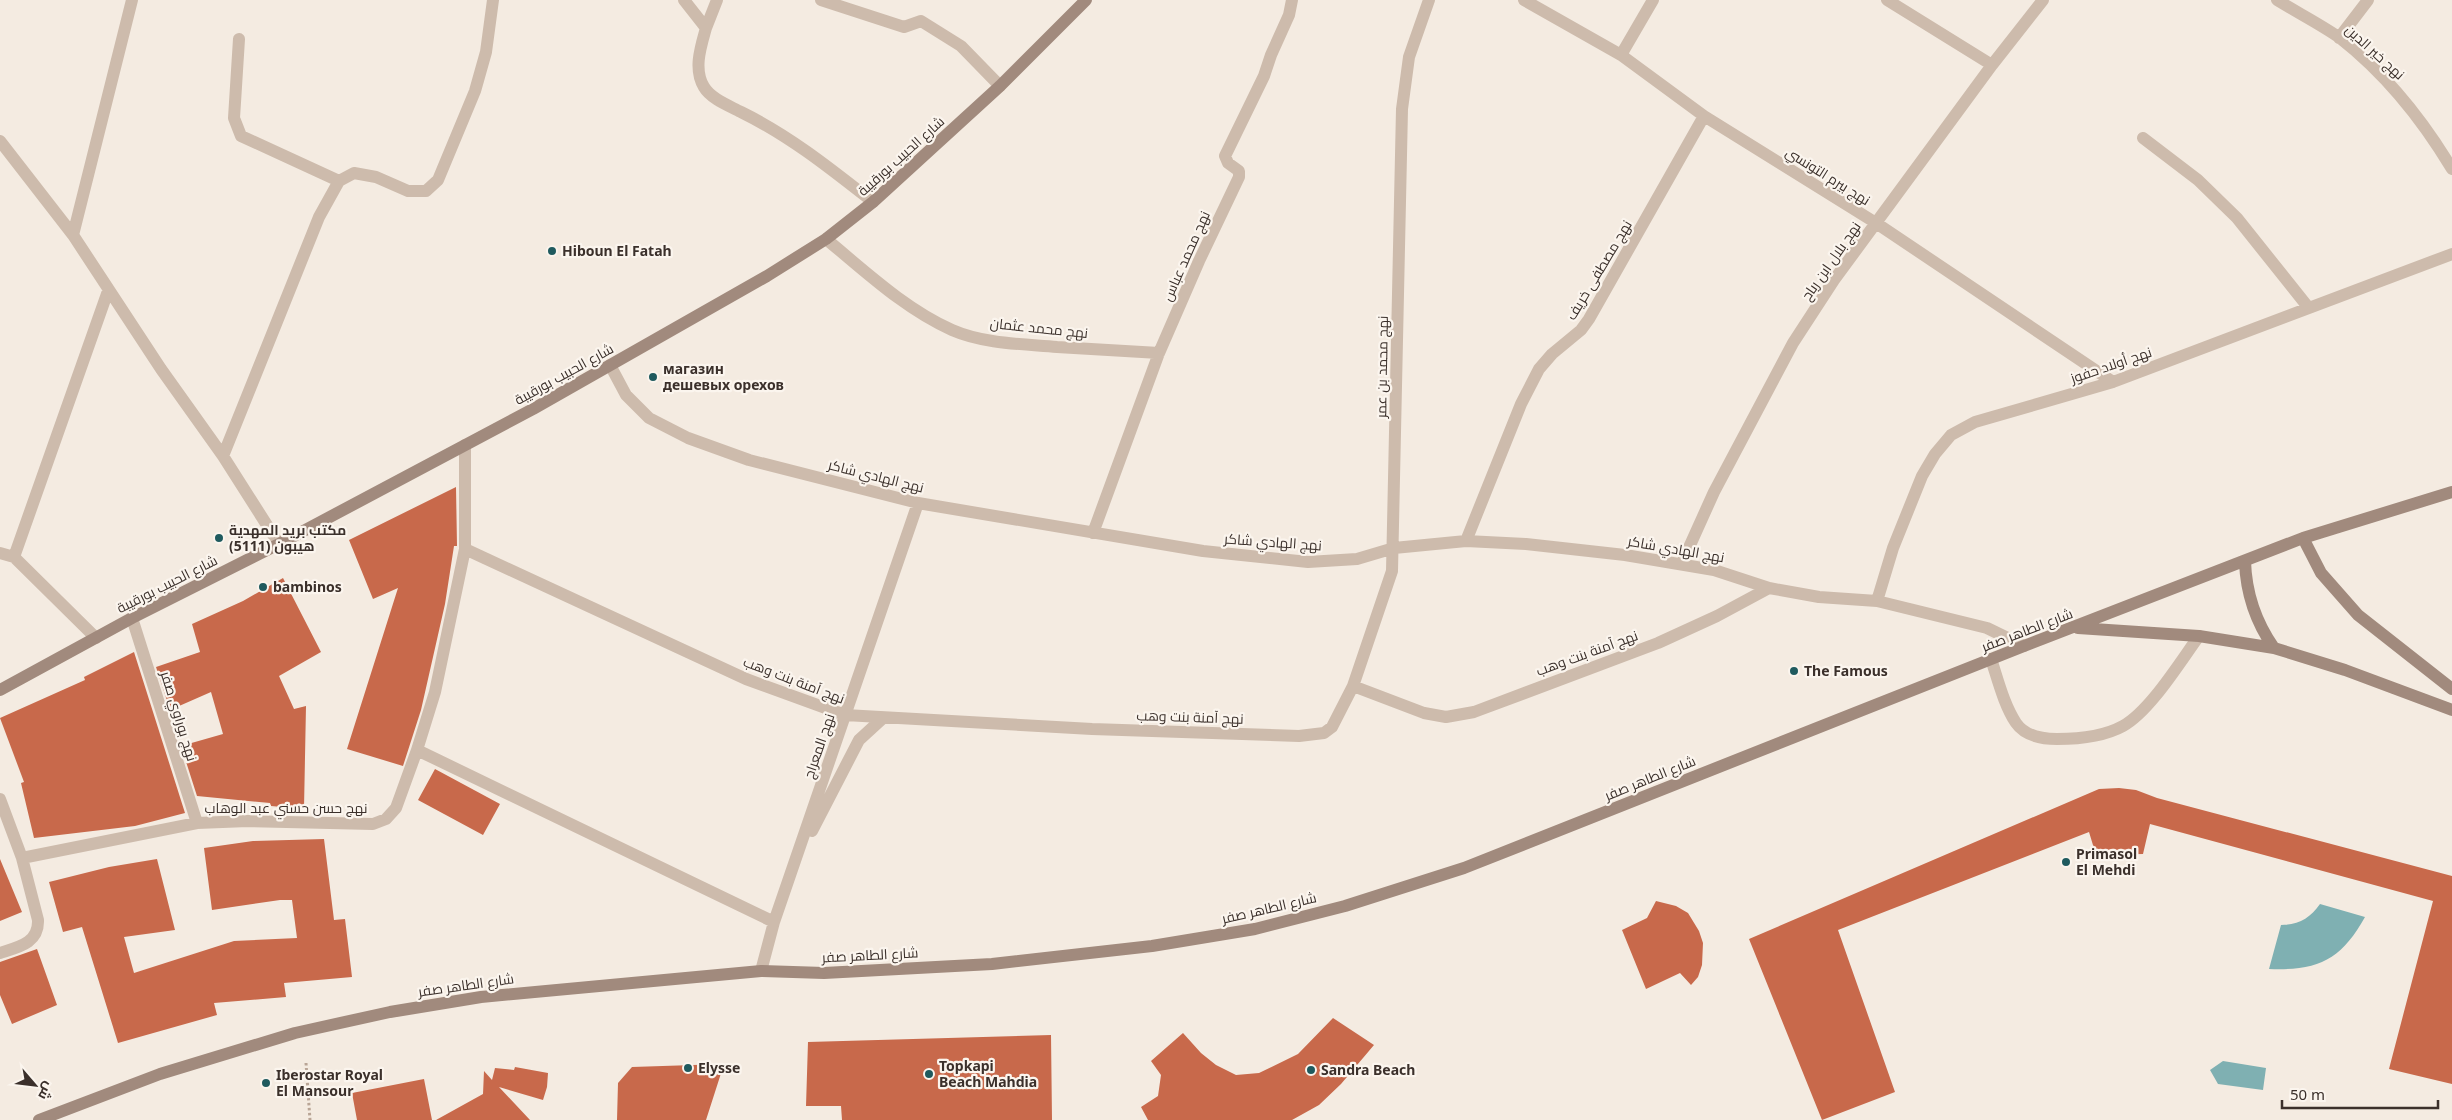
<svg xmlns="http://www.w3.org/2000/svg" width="2452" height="1120" font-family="'Noto Sans',Cairo,sans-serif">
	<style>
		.water { fill: #7fb0b2 }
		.building { fill: #c8694b }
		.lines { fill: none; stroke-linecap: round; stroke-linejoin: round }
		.path { stroke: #b9a596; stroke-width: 3; stroke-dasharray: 2.5 2.5; stroke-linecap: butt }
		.lane { stroke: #cdbbac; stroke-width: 12 }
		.street { stroke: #cdbbac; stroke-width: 12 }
		.secondary { stroke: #a18a7d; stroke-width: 12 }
		.poi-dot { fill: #1f5a5e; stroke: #fbf5ee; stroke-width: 2 }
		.labels { text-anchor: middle; stroke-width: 4.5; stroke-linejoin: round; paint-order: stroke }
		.street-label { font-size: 14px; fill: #3b302b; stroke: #fbf5ee }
		.poi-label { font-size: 14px; font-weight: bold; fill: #3b302b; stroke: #fbf5ee; text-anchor: start }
	</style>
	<rect width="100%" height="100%" fill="#f4ebe1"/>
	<path class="water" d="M2320,904l45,13c-24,43 -47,54 -96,52l12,-44c18,0 29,-7 39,-21z
		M2223,1061l43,7 -3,22 -45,-6 -8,-14z"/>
	<path class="building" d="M456,487l1,59h-3l-9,58 -24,106 -18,56 -56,-17 51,-161 -25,11 -24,-59z
		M283,578l38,74 -42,24 15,33 12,-3 -2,103 -33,-3 -1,-3 -73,-7 -16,-50 42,-12 -12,-42 -41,18 -14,-43 44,-15 -8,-28 51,-23z
		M134,652l51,161 -50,13 -101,12 -13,-55 3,-1 -24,-64 85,-38 -1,-3z
		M435,769l65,35 -17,31 -65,-35z
		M2119,788l17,2 21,8 295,78v208l-63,-15 44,-168 -283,-77 -7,30 -47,1 -7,-23 -251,98 57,162 -73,28 -73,-181 350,-150z
		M324,839l10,81 11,-1 7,58 -68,6 2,14 -72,6 3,12 -99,28 -36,-116 -19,5 -14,-50 60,-15 48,-8 18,71 -51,7 10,36 100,-32 63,-3 -5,-38h-12l-68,10 -8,-62 49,-7z
		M0,859l22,53 -22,9z
		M1656,901l20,5 12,7 11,18 4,12 -1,22 -4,12 -7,8 -11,-12 -34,16 -24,-59 25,-12z
		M37,949l20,56 -45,19 -12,-29v-33z
		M1333,1018l41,27 -33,39 -22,21 -27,15h-144l-7,-13 17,-11 3,-21 -10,-14 32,-28 18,20 15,12 20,10 23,-2 39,-19z
		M1051,1035l1,85h-210l-1,-14h-35l2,-64z
		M724,1064l-18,56h-89l1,-37 14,-16z
		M515,1067l33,6 -1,14 -4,13 -44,-13 31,33h-94l47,-26 1,-23 8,9 3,-12 19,2z
		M424,1079l8,41h-75l-5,-27z"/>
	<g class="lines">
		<path class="path" d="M306,1063l4,57"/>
		<path class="lane" d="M1991,659c7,21 13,46 25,64 9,13 26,16 41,16 22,0 46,-2 66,-13 27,-15 57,-64 76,-90"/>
		<path class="street" d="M684,0l22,28c-5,18 -13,41 -2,59 7,12 26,19 37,25 49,24 90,57 132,90
			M821,0l83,27 17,-6 40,25 39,40
			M1524,0l97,55 83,61 172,107 237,159
			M1887,0l105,65
			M2277,0c21,13 43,24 63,38 46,36 82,81 112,131
			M706,28l11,-28
			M2339,38l29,-38
			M239,39l-5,79 7,18 98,45
			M1621,55l32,-55
			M2143,138l55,42 39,38 71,89
			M0,141l73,94 88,134 62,87 56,88
			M73,235l59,-235
			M826,239c40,33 79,70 126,91 32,14 71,14 105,17 34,2 68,4 102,6
			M610,365l16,30 23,23 39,20 61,22 169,43 285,48 105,11 49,-3 37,-11 72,-7 60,3 99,11 89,15 55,18 50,9 58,4 110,27 37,18
			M465,445v104l281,130 99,36 247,14 207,7 25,-3 8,-6 21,-41 39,-115 10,-462 7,-52 20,-57
			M223,456l96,-239 20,-36 15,-8 22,4 32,14h18l12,-11 37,-89 11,-39 7,-52
			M1093,533l66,-180 40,-92 40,-84v-6l-11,-8 -3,-7 39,-80 7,-21 18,-40 3,-15
			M1466,541l55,-137 18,-35 13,-15 29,-24 8,-11 115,-203
			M465,549l-30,143 -18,58 357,172
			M0,553l14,4 94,-266
			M14,557l82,81
			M1682,563l32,-71 79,-149 41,-63 158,-215 51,-65
			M1877,601l16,-53 29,-72 13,-22 16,-19 24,-13 138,-40 339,-128
			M132,618l65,205
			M1353,686l71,27 22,4 28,-5 184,-69 59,-27 52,-28
			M0,799l22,59 16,62c1,23 -19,27 -38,33
			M812,831l47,-91 24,-22
			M22,858l175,-35 51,-2 125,3 13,-5 10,-11 21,-58
			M761,971l13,-49 144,-419"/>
		<path class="secondary" d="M2303,538l18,35 37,42 94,74
			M2245,561c1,33 10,60 29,87
			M2078,628l121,8 75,12 71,22 107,40
			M0,690l132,-72 147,-74 254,-135 234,-133 59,-37 47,-37 127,-116 86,-86
			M39,1120l121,-46 135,-41 95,-21 91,-15 280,-26 63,2 168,-9 160,-18 103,-17 90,-23 119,-38 560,-222 279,-108 149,-46"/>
	</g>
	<g class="poi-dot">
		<circle cx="552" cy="251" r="5"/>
		<circle cx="653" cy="377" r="5"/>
		<circle cx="219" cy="538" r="5"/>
		<circle cx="263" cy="587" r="5"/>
		<circle cx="1794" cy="671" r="5"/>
		<circle cx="2066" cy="862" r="5"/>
		<circle cx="688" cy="1068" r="5"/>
		<circle cx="1311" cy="1070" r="5"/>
		<circle cx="929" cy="1074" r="5"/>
		<circle cx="266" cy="1083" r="5"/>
	</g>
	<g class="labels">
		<g class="street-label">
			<text transform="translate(2375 52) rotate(42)" y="5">نهج خير الدين</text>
			<text transform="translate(901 156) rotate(-42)" y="5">شارع الحبيب بورقيبة</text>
			<text transform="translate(1828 176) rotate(32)" y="5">نهج بيرم التونسي</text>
			<text transform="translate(1186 256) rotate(-66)" y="5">نهج محمد عباس</text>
			<text transform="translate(1831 261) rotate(-55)" y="5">نهج بلال ابن رباح</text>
			<text transform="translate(1599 270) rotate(-59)" y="5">نهج مصطفى خريف</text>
			<text transform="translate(1039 328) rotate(6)" y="5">نهج محمد عثمان</text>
			<text transform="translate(2111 365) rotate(-19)" y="5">نهج أولاد حفوز</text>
			<text transform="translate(1382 367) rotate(-89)" y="5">نهج محمد بن عمر</text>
			<text transform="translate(564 374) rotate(-29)" y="5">شارع الحبيب بورقيبة</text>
			<text transform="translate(876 476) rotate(14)" y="5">نهج الهادي شاكر</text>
			<text transform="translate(1273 542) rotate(4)" y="5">نهج الهادي شاكر</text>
			<text transform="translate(1676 549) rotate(10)" y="5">نهج الهادي شاكر</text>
			<text transform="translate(167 584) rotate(-27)" y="5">شارع الحبيب بورقيبة</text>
			<text transform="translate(2027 630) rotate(-21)" y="5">شارع الطاهر صفر</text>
			<text transform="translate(1587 653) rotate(-20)" y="5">نهج آمنة بنت وهب</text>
			<text transform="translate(794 680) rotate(21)" y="5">نهج آمنة بنت وهب</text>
			<text transform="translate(179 716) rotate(73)" y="5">نهج بوراوي صفر</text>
			<text transform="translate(1190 717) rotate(2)" y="5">نهج آمنة بنت وهب</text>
			<text transform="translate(819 746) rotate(-71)" y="5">نهج المعراج</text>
			<text transform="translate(1650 778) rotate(-22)" y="5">شارع الطاهر صفر</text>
			<text x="286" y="813">نهج حسن حسني عبد الوهاب</text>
			<text transform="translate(1269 908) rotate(-13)" y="5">شارع الطاهر صفر</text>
			<text transform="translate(870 955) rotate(-3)" y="5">شارع الطاهر صفر</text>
			<text transform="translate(466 985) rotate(-8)" y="5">شارع الطاهر صفر</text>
		</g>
		<g class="poi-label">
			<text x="562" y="256">Hiboun El Fatah</text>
			<text x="663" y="374">магазин<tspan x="663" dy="16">дешевых орехов</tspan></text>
			<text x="229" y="535">مكتب بريد المهدية<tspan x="229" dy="16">هيبون (5111)</tspan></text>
			<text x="273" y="592">bambinos</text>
			<text x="1804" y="676">The Famous</text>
			<text x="2076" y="859">Primasol<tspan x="2076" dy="16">El Mehdi</tspan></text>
			<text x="939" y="1071">Topkapi<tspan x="939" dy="16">Beach Mahdia</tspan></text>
			<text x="698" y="1073">Elysse</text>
			<text x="1321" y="1075">Sandra Beach</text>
			<text x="276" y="1080">Iberostar Royal<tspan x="276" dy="16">El Mansour</tspan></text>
		</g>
	</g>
	<g transform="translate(35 1085) rotate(118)" stroke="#fbf5ee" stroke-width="4" paint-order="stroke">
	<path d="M0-4L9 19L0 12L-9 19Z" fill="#3b302b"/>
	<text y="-8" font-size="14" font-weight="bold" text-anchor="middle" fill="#3b302b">ش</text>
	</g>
	<path d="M2282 1100v8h156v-8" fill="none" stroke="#3b302b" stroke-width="2.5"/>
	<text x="2290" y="1100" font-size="15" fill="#3b302b" stroke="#fbf5ee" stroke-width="4" paint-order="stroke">50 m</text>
</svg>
